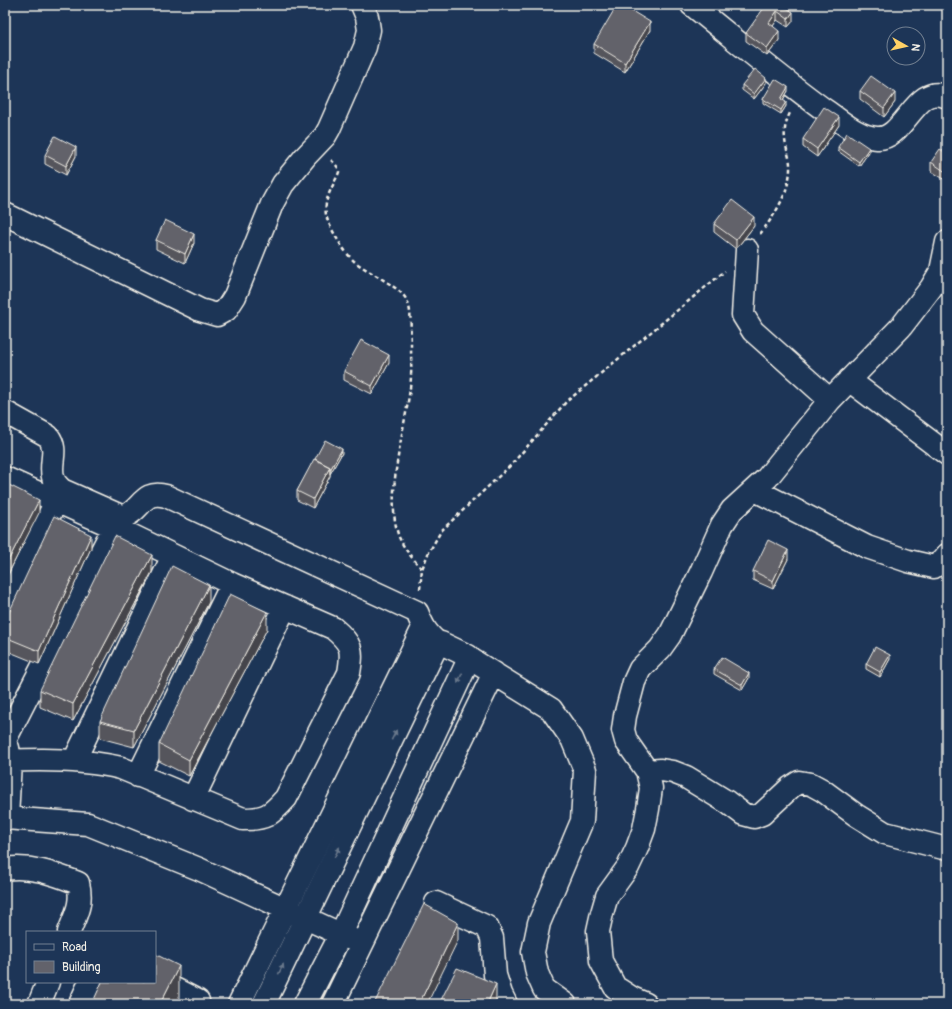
<svg xmlns="http://www.w3.org/2000/svg" width="952" height="1009" font-family="Pangolin,sans-serif">
	<style>
		.lines { fill: none; stroke-linecap: round; stroke-linejoin: round }
		.minor-casing { stroke: #f4f1e8; stroke-width: 25 }
		.major-casing { stroke: #f4f1e8; stroke-width: 25 }
		.path { stroke: #f4f1e8; stroke-width: 2.5; stroke-dasharray: 4 3; stroke-linecap: butt }
		.minor { stroke: #1d3557; stroke-width: 22 }
		.major { stroke: #1d3557; stroke-width: 22 }
		.wall { fill: #54545c; stroke: #f4f1e8 }
		.shaded-wall { fill: #45454b; stroke: #f4f1e8 }
		.building { fill: #62626b; stroke: #f4f1e8 }
		.oneway { fill: #68778a }
	</style>
	<rect width="100%" height="100%" fill="#1d3557"/>
	<filter id="ink" filterUnits="userSpaceOnUse"><feTurbulence type="fractalNoise" baseFrequency=".025" numOctaves="2"/><feDisplacementMap in="SourceGraphic" scale="8" xChannelSelector="R" yChannelSelector="G"/><feConvolveMatrix kernelMatrix="1 2 1 2 8 2 1 2 1" color-interpolation-filters="sRGB"/></filter>
	<g filter="url(#ink)">
		<g class="lines">
			<g class="minor-casing">
				<path id="minor" d="M692,5c45,36 88,73 134,106 15,10 32,26 51,27 28,2 39,-57 70,-41
					M5,214l195,96 17,5 9,-5 9,-14 37,-92 11,-20 22,-27 20,-21 4,-7 36,-82 4,-17 -2,-13 -5,-12
					M747,250l-4,65 10,16 77,69
					M849,380l98,74
					M5,412l43,24c11,14 1,26 5,41 1,6 5,9 9,13l61,27c19,-6 19,-28 43,-21l251,116c6,15 9,21 22,32
					M5,478l109,49 118,57 101,44c19,16 20,21 16,45l-63,125c-15,17 -20,21 -43,21l-122,-51c-38,-9 -77,-9 -116,-7
					M755,490l112,57 41,14 26,6 8,-6 5,-6
					M5,608l51,-107
					M469,658l82,51 21,30 13,31 -3,51 -43,102 -6,29 4,21 7,16 21,15
					M5,740l109,-213
					M74,761l99,-205
					M647,771l14,-1 12,2 13,5 41,25 16,12 11,3 8,-3 29,-27 8,-5 12,2 11,6 34,25 29,18 62,16
					M138,776l94,-192
					M193,799l92,-192
					M5,818l83,6 111,45 163,75
					M7,818l3,-57 -2,-13
					M5,869c26,-4 49,5 73,14 5,20 -2,31 -9,49
					M436,903l51,24 5,11 3,37 6,19 5,10
					M155,979l43,22 -1,3
					M39,1004l9,-22
					M80,1004l10,-22
					M239,1004l184,-376
					M333,1004l161,-331
					M646,1004l-14,-6 -17,-11 -14,-26 -3,-30 4,-18 5,-17 21,-29 9,-19 7,-19 4,-20 3,-21 -4,-17 -21,-30 -3,-11 2,-14 9,-34 6,-13 20,-20 10,-14 31,-63 21,-47 10,-15 35,-32 63,-78 71,-73 30,-39 10,-17 6,-29"/>
			</g>
			<g class="major-casing">
				<path id="major" d="M264,1004l173,-359 4,-2 27,13 1,3 -128,275 -36,70"/>
			</g>
			<path class="path" d="M331,160c3,3 8,7 8,12 -1,4 -4,8 -5,11 -6,12 -12,24 -6,38 5,12 16,31 26,40 14,12 49,26 54,42 4,11 2,27 3,39 0,15 1,31 -1,46 -5,42 -26,108 -11,149 5,12 14,22 23,32
				M760,234c15,-19 31,-44 30,-69 0,-5 -2,-11 -3,-15 -4,-15 -3,-26 4,-39
				M420,589l2,-20 6,-15 13,-23 71,-67 54,-62 159,-131"/>
			<use href="#minor" class="minor"/>
			<use href="#major" class="major"/>
		</g>
		<path class="wall" d="M782,5l11,16 -5,6 -11,-7 -4,6 6,14 -12,16 -21,-15v-8z
			M650,30l-25,42 -31,-19v-9z
			M766,83l-12,16 -12,-9v-5z
			M788,91l-5,9 3,6 -5,8 -18,-11v-4z
			M860,91l35,11 -11,15 -24,-18z
			M839,125l-22,32 -14,-10v-8z
			M838,147l31,5 -10,14 -21,-15z
			M947,154v27l-16,-10v-9z
			M45,155l31,1 -10,19 -21,-11z
			M714,224l40,2 -18,23 -22,-17z
			M156,240l38,3 -9,20 -29,-14z
			M389,363l-17,31 -28,-14v-9z
			M342,453l-12,21v2l-17,32 -16,-8v-9l18,-32z
			M91,548l-52,116 -34,-14v-29z
			M788,559l-15,30 -20,-9v-9z
			M152,572l-79,149 -33,-14v-17z
			M209,602l-75,145 -34,-9v-17z
			M267,629l-78,147 -30,-15v-17z
			M890,659l-10,18 -14,-8v-5z
			M714,669l35,9 -7,12 -28,-16z"/>
		<path class="shaded-wall" d="M777,11v9l-8,12v-9z
			M793,12v9l-5,6v-8z
			M650,22v8l-25,42v-9z
			M779,31v9l-12,16v-8z
			M766,78v5l-12,16v-5z
			M788,87v4l-7,12v-4z
			M895,93v9l-11,15v-9z
			M786,102v4l-5,8v-4z
			M839,117v8l-22,32v-8z
			M76,147v9l-10,19v-9z
			M869,148v4l-10,14v-4z
			M754,217v9l-18,23v-9z
			M194,234v9l-9,20v-9z
			M389,355v8l-17,31v-8z
			M342,449v4l-12,21v-4z
			M330,467v9l-17,32v-9z
			M39,500v13l-34,67v-13z
			M91,535v13l-52,116v-13z
			M788,550v9l-15,30v-8z
			M152,555v17l-79,149v-17z
			M209,585v17l-75,145v-17z
			M267,612v17l-78,147v-16z
			M890,655v4l-10,18v-5z
			M749,673v5l-7,12v-5z
			M458,923v17l-31,64h-8z
			M179,966v38h-19z
			M496,984v17l-1,3h-8z"/>
		<path class="building" d="M617,5h5l28,17 -25,41 -31,-19z
			M766,5h16l11,7 -5,7 -11,-8 -8,12 10,8 -12,17 -21,-15z
			M755,69l11,9 -12,16 -12,-9z
			M871,76l24,17 -11,15 -24,-17z
			M775,79l13,8 -7,12 5,3 -5,8 -18,-11z
			M824,107l15,10 -22,32 -14,-10z
			M847,133l22,15 -10,14 -21,-15z
			M55,136l21,11 -10,19 -21,-11z
			M940,149l7,5v19l-16,-11z
			M732,200l22,17 -18,23 -22,-16z
			M165,220l29,14 -9,20 -29,-14z
			M361,340l28,15 -17,31 -28,-15z
			M325,440l17,9 -12,21v-3l-15,-8z
			M314,459l16,8 -17,32 -16,-8z
			M5,483l34,17 -34,67z
			M54,516l37,19 -52,116 -34,-14v-16z
			M115,536l37,19 -79,149 -33,-14z
			M768,540l20,10 -15,31 -20,-10z
			M172,566l37,19 -75,145 -34,-9z
			M230,594l37,18 -78,148 -30,-16z
			M875,647l15,8 -10,17 -14,-8z
			M722,657l27,16 -7,12 -28,-16z
			M424,904l34,19 -39,81h-45z
			M155,954l24,12 -19,38h-68l10,-22h53z
			M457,968l39,16 -9,20h-48z"/>
		<defs><path id="oneway-solid" d="M-6-.8H1V-3.2L6.5 0L1 3.2V.8H-6Z"/></defs>
		<g class="oneway">
			<use href="#oneway-solid" transform="translate(460 678) rotate(115)"/>
			<use href="#oneway-solid" transform="translate(394 735) rotate(-64)"/>
			<use href="#oneway-solid" transform="translate(337 852) rotate(-64)"/>
			<use href="#oneway-solid" transform="translate(281 969) rotate(-64)"/>
		</g>
	</g>
	<rect width="952" height="1009" fill="none" stroke="#1d3557" stroke-width="20"/>
	<rect x="10" y="10" width="932" height="989" fill="none" stroke="#f4f1e8" stroke-width="1.5" filter="url(#ink)"/>
	<rect x="26" y="931" width="130" height="52" fill="#1d3557" stroke="#738091"/>
	<rect x="34" y="944" width="20" height="6" fill="#1d3557" stroke="#738091"/>
	<text x="62" y="951" font-size="12" fill="#f4f1e8">Road</text>
	<rect x="34" y="961" width="20" height="12" fill="#62626b" stroke="#738091"/>
	<text x="62" y="971" font-size="12" fill="#f4f1e8">Building</text>
	<g transform="translate(906 46) rotate(98)"><circle r="19" fill="#1d3557" stroke="#738091"/>
	<path d="M0-3L7 15L0 10L-7 15Z" fill="#ffd166"/>
	<text y="-6" font-size="11" font-weight="bold" text-anchor="middle" fill="#f4f1e8">N</text>
	</g>
</svg>
